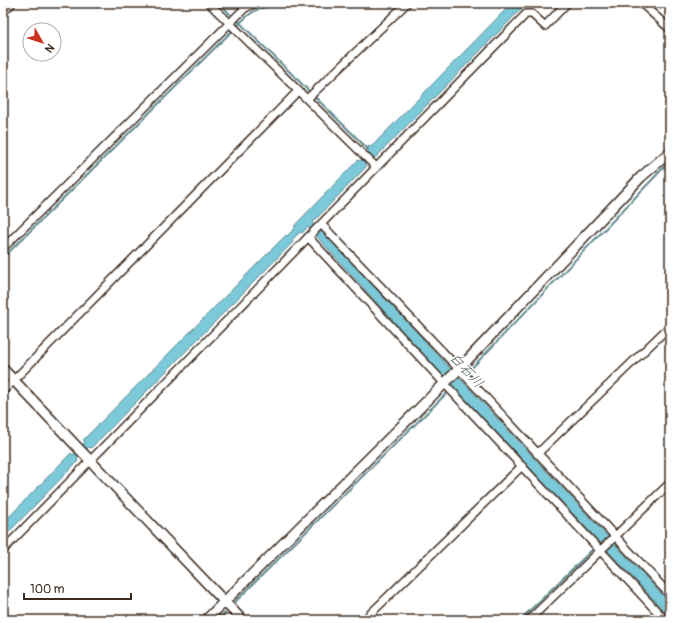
<svg xmlns="http://www.w3.org/2000/svg" width="673" height="623" font-family="Pangolin,'Klee One',sans-serif">
	<style>
		.water { fill: #7bc9d9; stroke: #61898e }
		.lines { fill: none; stroke-linecap: round; stroke-linejoin: round }
		.stream { stroke: #61898e; stroke-width: 2 }
		.street-casing { stroke: #3b2a1e; stroke-width: 10 }
		.secondary-casing { stroke: #3b2a1e; stroke-width: 12 }
		.street { stroke: #fff; stroke-width: 7 }
		.secondary { stroke: #fff; stroke-width: 9 }
		.labels { text-anchor: middle; stroke-width: 3; stroke-linejoin: round; paint-order: stroke }
		.water-label { font-size: 14px; font-style: italic; fill: #4e5a56; stroke: #fff }
	</style>
	<rect width="100%" height="100%" fill="#fff"/>
	<filter id="ink" filterUnits="userSpaceOnUse"><feTurbulence type="fractalNoise" baseFrequency=".025" numOctaves="2"/><feDisplacementMap in="SourceGraphic" scale="8" xChannelSelector="R" yChannelSelector="G"/><feConvolveMatrix kernelMatrix="1 2 1 2 8 2 1 2 1" color-interpolation-filters="sRGB"/></filter>
	<g filter="url(#ink)">
		<path class="water" d="M512,3h15l-152,155 -2,-1 -8,8 1,2 -54,56 8,8 1,-1 349,373v14l-234,-249 -128,-141 -6,6 -2,-1 -8,8 1,2 -202,206 -2,-1 -12,12 1,2 -75,77v-15l68,-70 2,2 12,-13 -2,-2 203,-205 1,1 9,-9 -2,-1 64,-66 2,1 9,-9 -3,-3 3,-3 2,1z"/>
		<g class="lines">
			<path class="stream" d="M219,3l11,11
				M3,5l2,-2
				M238,21l71,70
				M236,27c17,-18 22,-19 45,-24
				M315,97l53,52
				M3,258l230,-228
				M466,374l204,-213
				M235,602l214,-211
				M218,620l7,-7
				M520,620l75,-73"/>
			<g class="street-casing">
				<path id="street" d="M209,3l167,164
					M641,3l29,26
					M3,12l9,-9
					M307,99l100,-96
					M321,224l138,145 211,226
					M308,237l357,383
					M3,248l242,-240 11,-5
					M3,391l295,-300
					M537,454l133,-128
					M3,550l523,-536h6l13,12 22,-23
					M364,620l158,-154
					M529,620l141,-137"/>
			</g>
			<g class="secondary-casing">
				<path id="secondary" d="M3,369l239,251
					M206,620l253,-251 182,-192 29,-25"/>
			</g>
			<use href="#street" class="street"/>
			<use href="#secondary" class="secondary"/>
		</g>
	</g>
	<g class="labels">
		<g class="water-label">
			<text transform="translate(467 370) rotate(47)" y="5">白石川</text>
		</g>
	</g>
	<rect width="673" height="623" fill="none" stroke="#fff" stroke-width="16"/>
	<rect x="8" y="8" width="657" height="607" fill="none" stroke="#3b2a1e" stroke-width="1.5" filter="url(#ink)"/>
	<g transform="translate(42 42) rotate(129)"><circle r="19" fill="#ffffff" stroke="#b1aaa5"/>
	<path d="M0-3L7 15L0 10L-7 15Z" fill="#c8321e"/>
	<text y="-6" font-size="11" font-weight="bold" text-anchor="middle" fill="#3b2a1e">N</text>
	</g>
	<path d="M24 593v6h107v-6" fill="none" stroke="#3b2a1e" stroke-width="2"/>
	<text x="30" y="593" font-size="12" fill="#3b2a1e" stroke="#ffffff" stroke-width="3" paint-order="stroke">100 m</text>
</svg>
